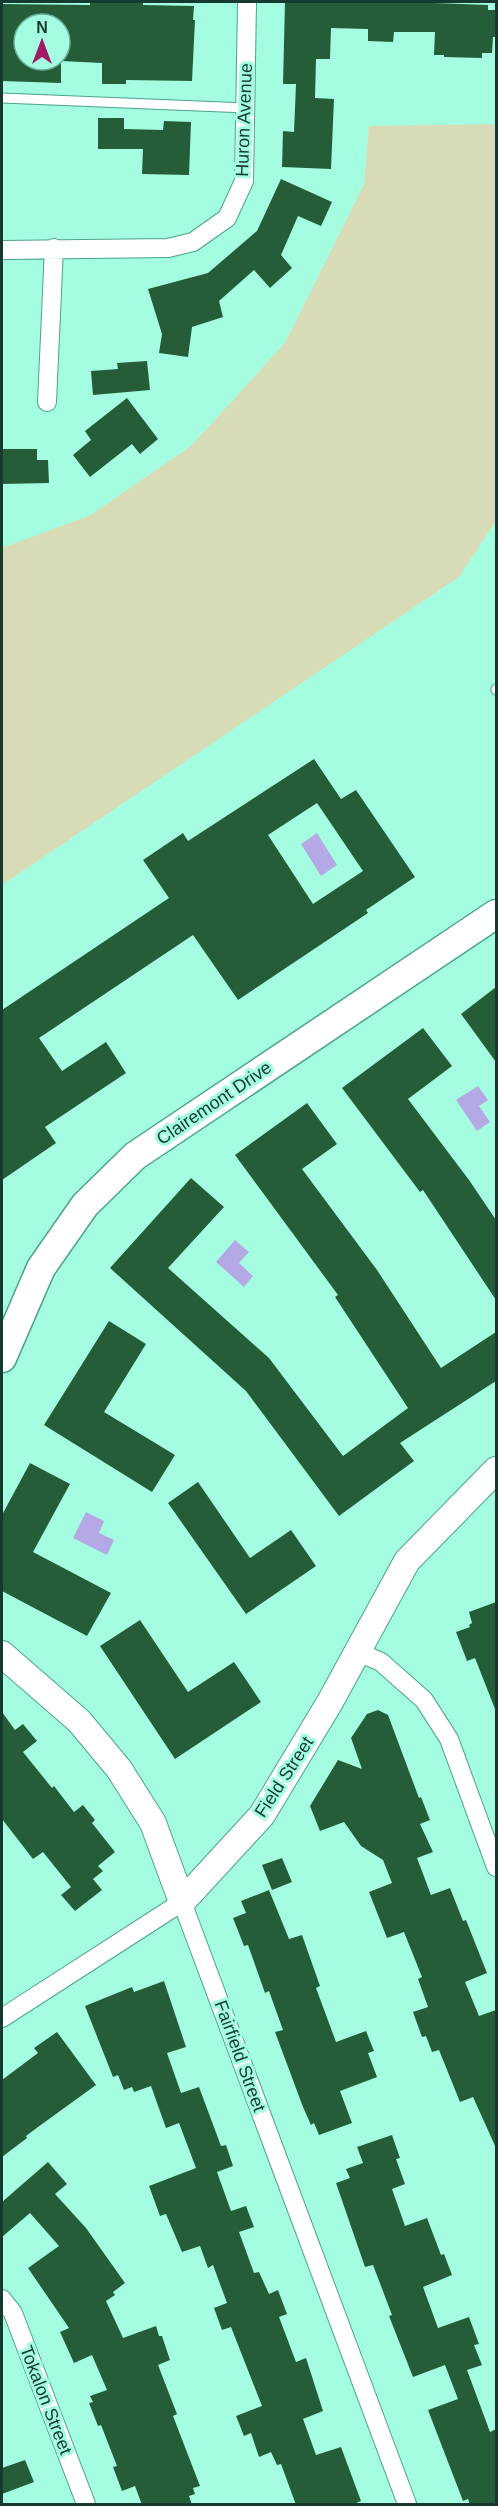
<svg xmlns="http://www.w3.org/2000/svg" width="498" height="2506" font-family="Arial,sans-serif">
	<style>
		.green { fill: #d8dcb6 }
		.water { fill: #b4a9e4 }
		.building { fill: #255d39; fill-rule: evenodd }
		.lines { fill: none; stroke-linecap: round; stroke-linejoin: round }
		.lane-casing { stroke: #4ba38b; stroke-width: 11 }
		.street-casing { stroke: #4ba38b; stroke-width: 20 }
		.secondary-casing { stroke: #4ba38b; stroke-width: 28 }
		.primary-casing { stroke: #4ba38b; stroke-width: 31 }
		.lane { stroke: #fff; stroke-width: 9 }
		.street { stroke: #fff; stroke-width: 18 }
		.secondary { stroke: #fff; stroke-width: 26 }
		.primary { stroke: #fff; stroke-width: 28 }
		.labels { text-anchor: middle; stroke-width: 6; stroke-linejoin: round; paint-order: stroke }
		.street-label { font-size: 18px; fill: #153a30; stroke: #a4fde1 }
	</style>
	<rect width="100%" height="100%" fill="#a4fde1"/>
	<path class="green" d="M496,124v397l-37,56 -457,308v-340l3,2 86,-32 100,-69 94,-103 79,-159 5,-58z"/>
	<path class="water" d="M317,833l20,32 -16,11 -20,-32z
		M478,1086l10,14 -9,6 11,16 -13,9 -21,-31z
		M235,1240l14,12 -10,11 14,13 -9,11 -28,-25z
		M86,1512l18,9 -5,12 15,7 -7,15 -34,-17z"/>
	<path class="building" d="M90,2h53v3l51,1 -1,14h2l-3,61 -66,-1v4h-24v-21l-41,-2v22l-59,-2v-77l88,1zM24,24h36v36h-36z
		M285,2h123l80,3v5h8v27h-3l-1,16h-10v5l-38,-1v-2h-10l1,-23h-41l-1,10 -25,-1v-12l-37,-1 -1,31h-14l-1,39 19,1 -3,70 -49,-2 1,-36 11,1 2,-48h-13z
		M98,118h26v11l39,1 1,-9 27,1 -2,53 -47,-1 1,-25h-45z
		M281,179l51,23 -11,24 -23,-10 -17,39 11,13 -22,20 -16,-18 -35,31 4,16 -31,10 -4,30 -29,-4 3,-19 -14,-45 60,-16 49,-42z
		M147,361l3,29 -57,5 -2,-24 27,-2 -1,-6z
		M127,398l31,41 -18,15 -8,-10 -42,33 -17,-22 18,-15 -6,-9z
		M2,449h35v11h11l1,23 -47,1z
		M314,759l27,40 15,-9 59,87 -49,33 2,3 -130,87 -45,-65 -154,103 23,33 44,-29 20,31 -81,54 11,16 -54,37v-170l167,-112 -26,-38 40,-27 5,8zM317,803l46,68 -50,33 -45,-69z
		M496,987v75l-35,-48z
		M423,1028l29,38 -44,33 61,81 27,40v80l-73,-110 -3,2 -78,-104z
		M307,1103l30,41 -35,25 75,101 64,98 55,-36v49l-96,62 14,18 -75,55 -93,-125 -136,-123 81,-90 33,29 -56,61 101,90 74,98 65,-48 -73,-111 3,-2 -103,-140z
		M109,1321l37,23 -42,68 71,43 -23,37 -108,-67z
		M30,1463l40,21 -37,68 78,41 -24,43 -85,-45v-76z
		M198,1482l52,76 41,-28 25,36 -70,48 -78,-111z
		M496,1602v107h-1l-20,-51 -8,3 -11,-29 14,-5 -1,-2 3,-2 -3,-11z
		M140,1620l48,72 46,-30 27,40 -86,57 -75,-113z
		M378,1710l10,5 31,83 2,-1 9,23 -10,4 13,28 -16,6 14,37 19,-7 13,33 3,-1 21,53 -22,9 14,34 17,-6v138l-23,-51 -13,5 -21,-52 -7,2 -6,-16 -4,1 -9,-25 15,-5 -10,-28 4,-2 -18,-45 -17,6 -18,-46 23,-9 -9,-23 -22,-14 -17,-24 -24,9 -10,-25 28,-46 24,9 -11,-31 16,-24z
		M2,1712l13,18 8,-6 14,17 -14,11 29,36 2,-2 20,26 9,-7 12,15 -3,3 23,29 -17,14 5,5 -10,8 9,11 -27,21 -14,-16 10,-8 -28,-35 -10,7 -31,-40z
		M282,1858l10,24 -20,8 -10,-25z
		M269,1890l20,49 13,-4 18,51 -4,2 20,54 30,-11 8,20 -6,2 9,24 -37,14 12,32 -33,12 -5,-12 -3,2 -8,-18 -28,-75 8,-2 -14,-39 -4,2 -17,-48 -4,1 -11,-28 13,-5 -5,-12z
		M164,1981l22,66 -19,6 14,40 18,-6 22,59 5,-1 7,21 -16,6 14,39 15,-5 8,21 -15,5 15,41 5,-1 10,22 9,-4 9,24 -8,3 17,45 10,-4 17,53 -20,8 13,36 25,-8 20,54 -10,4h-55l-15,-41 -4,1 -6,-13 -12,5 -8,-24 -7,3 -8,-20 26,-10 -31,-79 -9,3 -8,-22 13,-5 -14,-38 -5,3 -8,-22 -18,6 -16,-38 -6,2 -11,-30 47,-18 -17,-45 -13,5 -15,-42 -17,6 -2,-5 -8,3 -6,-15 -5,2 -28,-71 47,-19 2,5z
		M57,2032l39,53 -58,42 -12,9 1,2 -25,19v-77l36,-27 -4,-5z
		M392,2135l8,23 -4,1 9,25 -13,5 13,37 22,-8 14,37 3,-1 8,21 -29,12 15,41 31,-11 10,27 -5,1 8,20 -15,5 23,62 6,-3v76h-26l-2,-6 -5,2 -35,-91 30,-11 -13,-34 -32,12 -24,-61 3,-1 -19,-50 -8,2 -29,-84 14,-5 -4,-9 17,-6 -6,-16z
		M48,2162l19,22 -12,10 31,34 39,55 -12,9 2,3 -9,6 17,37 33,-12 3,10h3l8,24 -12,5 19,49 -4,2 27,70 -7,2 2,6 -6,2 3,9h-50l-7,-19 -13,5 -9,-24 4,-1 -16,-41 -3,1 -9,-23 4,-1 -3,-6 17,-6 -15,-35 -18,8 -14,-31 9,-4 -41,-60 31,-22 -29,-33 -28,24v-35z
		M25,2460l9,22 -32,12v-26z"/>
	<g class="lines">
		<g class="lane-casing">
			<path id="lane" d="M2,98l245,10
				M496,690v-1"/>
		</g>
		<g class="street-casing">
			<path id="street" d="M2,250l166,-2 25,-6 34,-24 17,-37 3,-179
				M47,402l7,-154
				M358,1652l23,10 43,38 25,39 47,128
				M2,2018l180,-116 225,602
				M2,2299l11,14 73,191"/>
		</g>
		<g class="secondary-casing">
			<path id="secondary" d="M2,1654l77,67 40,48 34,54 29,79 80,-87 68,-113 77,-141 89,-91"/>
		</g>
		<g class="primary-casing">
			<path id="primary" d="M2,1358l39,-90 44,-63 50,-49 361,-242"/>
		</g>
		<use href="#lane" class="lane"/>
		<use href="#street" class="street"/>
		<use href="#secondary" class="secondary"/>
		<use href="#primary" class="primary"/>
	</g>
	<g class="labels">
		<g class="street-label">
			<text transform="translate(244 120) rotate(-88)" y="6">Huron Avenue</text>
			<text transform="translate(214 1103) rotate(-34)" y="6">Clairemont Drive</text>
			<text transform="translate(284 1777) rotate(-57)" y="6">Field Street</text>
			<text transform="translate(240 2056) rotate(70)" y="6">Fairfield Street</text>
			<text transform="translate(46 2400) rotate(69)" y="6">Tokalon Street</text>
		</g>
	</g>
	<rect width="498" height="2506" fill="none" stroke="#153a30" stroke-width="6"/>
	<g transform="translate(42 42)"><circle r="28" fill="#a4fde1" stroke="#6baf9a" stroke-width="1.5"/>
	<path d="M0-4.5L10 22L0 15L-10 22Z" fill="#a11a66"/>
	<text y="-9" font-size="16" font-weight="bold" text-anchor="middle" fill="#153a30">N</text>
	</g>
</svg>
